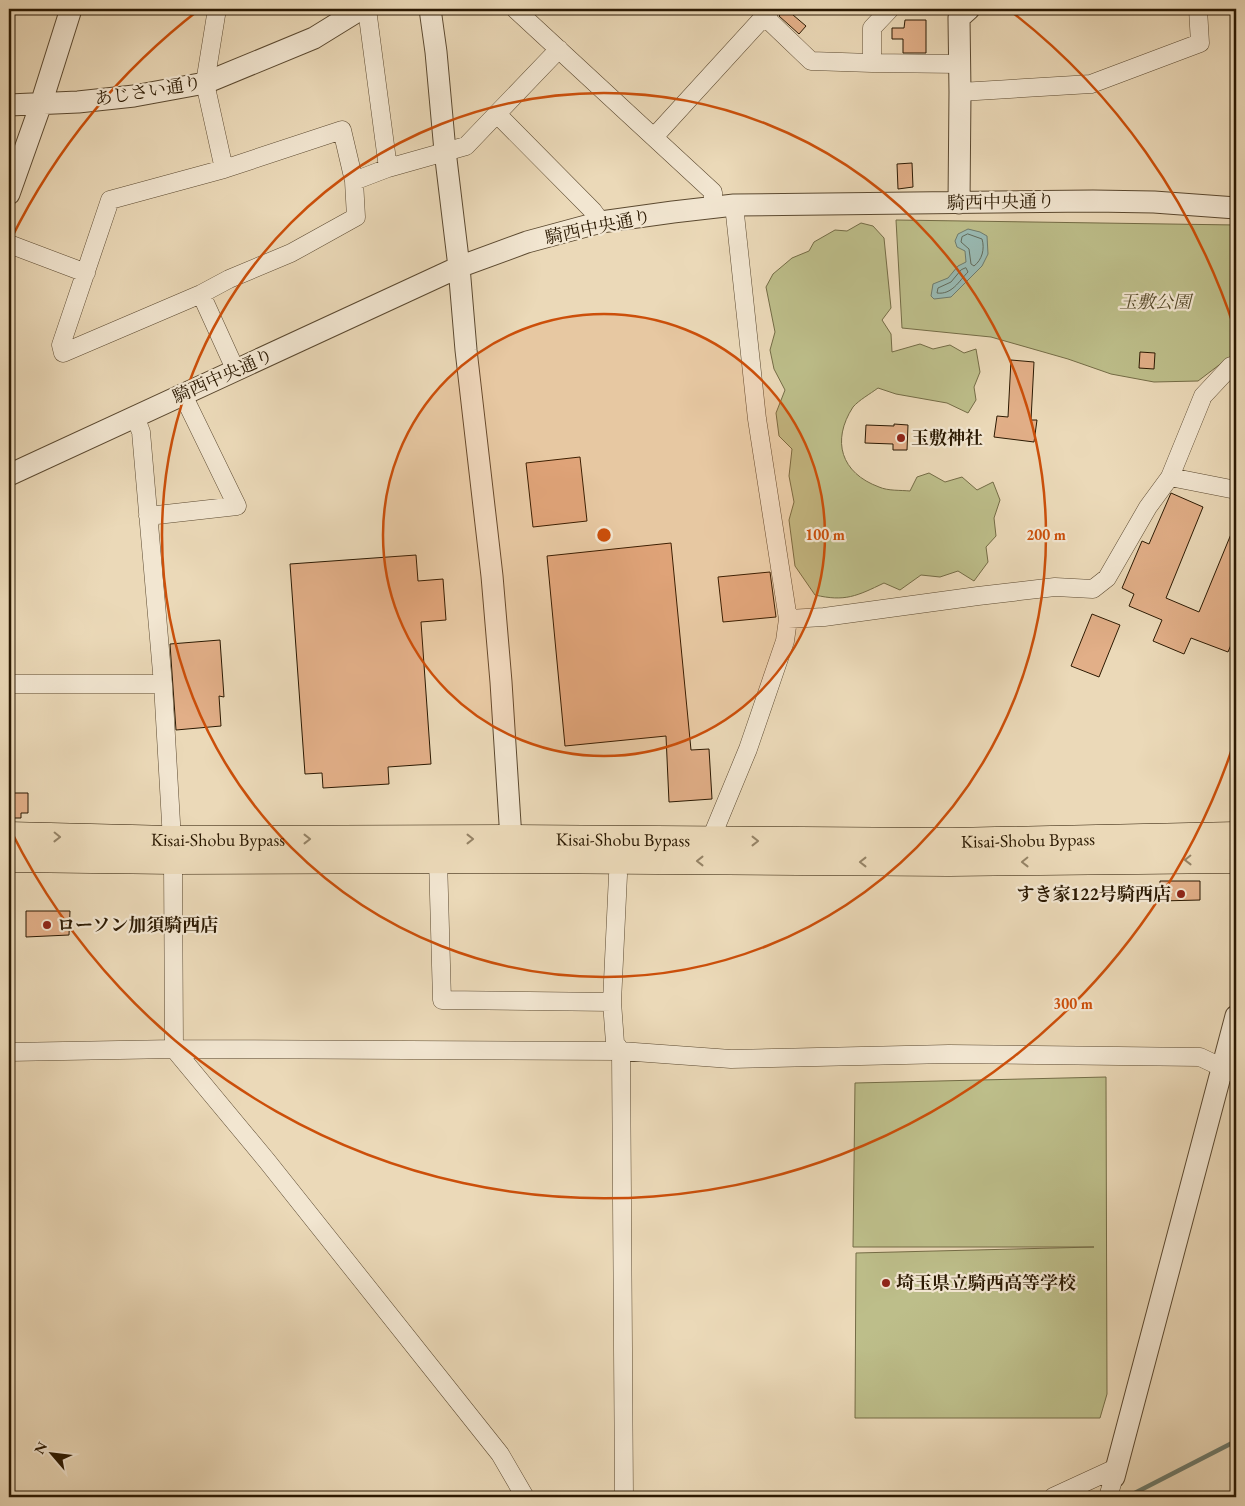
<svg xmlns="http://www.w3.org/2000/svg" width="1245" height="1506" font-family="'EB Garamond','Noto Serif JP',serif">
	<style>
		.green { fill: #bdbe8a; stroke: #746c46 }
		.water { fill: #99bab3; stroke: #6d7a6c }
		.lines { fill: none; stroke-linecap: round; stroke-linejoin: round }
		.shore { stroke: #626a5a; stroke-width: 1 }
		.stream { stroke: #6d7a6c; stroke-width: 4.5 }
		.building { fill: #e2af88; stroke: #2b1902 }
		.minor-casing { stroke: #5b4930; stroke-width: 19 }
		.tertiary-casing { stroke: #5b4930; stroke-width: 23 }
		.trunk-casing { stroke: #2b1902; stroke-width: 29 }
		.minor { stroke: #f2e6d1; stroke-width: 18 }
		.tertiary { stroke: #f2e6d1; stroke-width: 21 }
		.trunk { stroke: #ebd9b8; stroke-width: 28 }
		.oneway { stroke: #958366 }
		.ring { fill: none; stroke: #cc4f0a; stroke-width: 2.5 }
		.poi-dot { fill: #8f2418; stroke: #f2e6d1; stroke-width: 2 }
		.labels { text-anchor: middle; stroke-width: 4.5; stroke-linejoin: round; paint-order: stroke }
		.street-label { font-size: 18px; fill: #2b1902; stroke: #f2e6d1 }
		.park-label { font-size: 18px; font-style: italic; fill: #574b2b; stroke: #f2e6d1 }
		.poi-label { font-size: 18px; font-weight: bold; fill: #2b1902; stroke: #f2e6d1; text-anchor: start }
		.centre { fill: #cc4f0a; stroke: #f2e6d1; stroke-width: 2.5 }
		.ring-label { font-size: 15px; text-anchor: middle; font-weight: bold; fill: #cc4f0a; stroke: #f2e6d1; stroke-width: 4.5; stroke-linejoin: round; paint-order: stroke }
	</style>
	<rect width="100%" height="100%" fill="#ebd9b8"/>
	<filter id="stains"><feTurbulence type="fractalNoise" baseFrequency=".004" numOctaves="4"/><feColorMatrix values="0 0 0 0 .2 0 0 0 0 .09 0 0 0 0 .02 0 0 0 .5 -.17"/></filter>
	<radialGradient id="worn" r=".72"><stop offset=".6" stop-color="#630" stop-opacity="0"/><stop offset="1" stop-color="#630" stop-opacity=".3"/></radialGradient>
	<path class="green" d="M896,220l340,5v132l-9,2 -29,22 -44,1 -43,-8 -43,-15 -77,-22 -89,-9z
		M861,223l12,3 11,12 7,70 -9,12 9,14 1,18 28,-8 13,5 17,-4 14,8 12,-4 4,23 -6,15 2,13 -8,13 -21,-10 -51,-9 -18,-6c-8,6 -19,12 -25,19 -22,34 -12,66 26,80 9,4 21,3 31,4l7,-14 12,-4 16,9 17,-5 15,13 16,-8 7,18 -6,18 2,18 -10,11 2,15 -14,19 -16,-10 -18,6 -19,-2 -21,15 -16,-7c-27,13 -39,19 -69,12l-20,-29 -6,-46 5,-18 -5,-26 3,-27 -13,-13 -3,-23 9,-23 -11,-21 -4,-19 5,-18 -9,-45 7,-13 19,-16 17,-7 5,-9 21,-12 12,1z
		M1106,1077l1,317 -7,24h-245l1,-165 238,-6h-241l2,-164z"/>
	<path class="water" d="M968,229l12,3 7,4 1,18 -6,12 -31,31 -17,2 -3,-3 2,-12 15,-6 10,-12 8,-4 -1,-11 -8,-4 -2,-6 3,-7z"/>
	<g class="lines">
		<path class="shore" d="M968,234l14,5c3,10 0,21 -8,27l-3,-2 -2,-15 -8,-7 1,-5z
			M966,268l2,4c-9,9 -16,23 -31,21l1,-5 13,-6 10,-12z"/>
		<path class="stream" d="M1127,1497l109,-56"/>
	</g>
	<path class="building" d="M786,9l20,17 -7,8 -20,-18z
		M905,20h21v33h-23v-14h-11v-11h12z
		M912,163l1,24 -15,2 -1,-25z
		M1140,352l15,1 -1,16 -15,-1z
		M1011,360l23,2 -3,58h6l-3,22 -40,-5 3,-21 11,1z
		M894,424l14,1 -1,25h-14v-6l-28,-1 1,-18 28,1z
		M580,457l7,64 -54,6 -7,-64z
		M1171,493l32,14 -37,91 33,14 37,-90v111l-8,19 -37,-14 -7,16 -31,-13 9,-21 -33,-14 5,-12 -12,-6 20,-47 7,3z
		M671,543l20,207 18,-1 3,50 -43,3 -3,-66 -101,10 -18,-190z
		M416,555l2,26 25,-2 3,41 -25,2 10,142 -43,3 1,17 -66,4 -1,-15 -17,1 -15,-210z
		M770,572l6,45 -53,5 -5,-45z
		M1092,614l28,11 -21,52 -28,-11z
		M220,640l4,57 -5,-1 2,30 -45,4 -6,-86z
		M9,793h19v20h-7v5h-12z
		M1160,881h40v19l-40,1z
		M26,911h44l-1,24 -43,2z"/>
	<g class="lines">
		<g class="minor-casing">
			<path id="minor" d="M217,9l-12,74 19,86
				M367,9l21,159
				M515,9l198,183v15
				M764,16l47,45 61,2 88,1
				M872,63v-35l18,-19
				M960,92l131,-8 109,-41 -2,-34
				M497,114l96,97 8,11
				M342,130l12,51 2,36 -65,36 -62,26 -28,15 -138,59 -2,-8 49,-145 114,-31z
				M654,137l117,-128
				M354,181l34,-13 78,-22 93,-97
				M9,244l77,29
				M201,294l35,77
				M135,416l6,16 22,252 9,156
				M1170,477l66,13
				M148,516l89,-10 -54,-111
				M788,619l36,-2 154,-21 77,-9 38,2 14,-11 41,-71 22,-30 33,-81 28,-30 5,-1
				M9,684h154
				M710,841l38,-92 37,-108 3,-22 -31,-200 -23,-214
				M438,859l4,141 170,2
				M173,860l1,189 93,112 233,293 25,43
				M618,875l-6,127 3,41 6,8 3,446
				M9,1052l165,-3 447,2 110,8 218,-5 251,3 36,17
				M1053,1497l63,-29
				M1108,1497l6,-20"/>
		</g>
		<g class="tertiary-casing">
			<path id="tertiary" d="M430,9l6,43 9,99 14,116 7,83 26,226 9,106 10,157 -1,15
				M9,105l69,-3 56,-6 71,-13 109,-45 47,-29
				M9,194l32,-90 30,-95
				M959,203l1,-111 -1,-74 10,-9
				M9,475l450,-208 68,-25 74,-20 72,-10 61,-7 359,-4 61,1 82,6
				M1114,1477l122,-461"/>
		</g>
		<g class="trunk-casing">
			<g id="trunk">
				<path id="s1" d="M9,836l163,4 339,-1 440,3 285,-6"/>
				<path d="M9,858l164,2 337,-1 439,3 287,-3"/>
			</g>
		</g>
		<use href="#minor" class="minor"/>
		<use href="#tertiary" class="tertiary"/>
		<use href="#trunk" class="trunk"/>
	</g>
	<defs><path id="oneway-chevron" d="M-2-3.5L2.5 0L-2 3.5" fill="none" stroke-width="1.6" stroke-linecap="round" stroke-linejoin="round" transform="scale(1.25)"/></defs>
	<g class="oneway">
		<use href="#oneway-chevron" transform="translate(57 837) rotate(1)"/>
		<use href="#oneway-chevron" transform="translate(307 839)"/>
		<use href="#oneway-chevron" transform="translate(470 839)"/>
		<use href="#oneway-chevron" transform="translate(755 841)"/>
		<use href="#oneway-chevron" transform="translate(1188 860) rotate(179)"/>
		<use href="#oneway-chevron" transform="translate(700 861) rotate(180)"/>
		<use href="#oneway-chevron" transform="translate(863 862) rotate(-180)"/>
		<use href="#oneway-chevron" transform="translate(1025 862) rotate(179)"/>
	</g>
	<circle cx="604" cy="535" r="221" fill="#cc4f0a" fill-opacity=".12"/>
	<g class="ring">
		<circle cx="604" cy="535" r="221"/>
		<circle cx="604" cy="535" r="442"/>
		<path d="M1235 740A663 663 0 0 1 11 831M11 239A663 663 0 0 1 200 9M1008 9A663 663 0 0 1 1235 330"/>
	</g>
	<g class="poi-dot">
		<circle cx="901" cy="438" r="5"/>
		<circle cx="1181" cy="894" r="5"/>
		<circle cx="47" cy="925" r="5"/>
		<circle cx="886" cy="1283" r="5"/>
	</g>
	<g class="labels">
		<g class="street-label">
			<text transform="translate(148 91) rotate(-9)" y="6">あじさい通り</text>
			<text transform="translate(1001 202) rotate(-1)" y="6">騎西中央通り</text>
			<text transform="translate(598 227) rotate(-12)" y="6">騎西中央通り</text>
			<text transform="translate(223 376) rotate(-24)" y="6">騎西中央通り</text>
			<text dy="6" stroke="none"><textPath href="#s1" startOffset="209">Kisai-Shobu Bypass</textPath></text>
			<text dy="6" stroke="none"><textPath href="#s1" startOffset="614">Kisai-Shobu Bypass</textPath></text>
			<text dy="6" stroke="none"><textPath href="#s1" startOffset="1019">Kisai-Shobu Bypass</textPath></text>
		</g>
		<g class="park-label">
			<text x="1155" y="308">玉敷公園</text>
		</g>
		<g class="poi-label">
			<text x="911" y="444">玉敷神社</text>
			<text x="1171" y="900" text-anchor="end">すき家122号騎西店</text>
			<text x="57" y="931">ローソン加須騎西店</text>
			<text x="896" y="1289">埼玉県立騎西高等学校</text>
		</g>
	</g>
	<circle cx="604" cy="535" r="8" class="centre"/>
	<g class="ring-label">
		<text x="825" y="540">100 m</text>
		<text x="1046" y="540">200 m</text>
		<text x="1073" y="1009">300 m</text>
	</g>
	<rect width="1245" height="1506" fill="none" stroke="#ebd9b8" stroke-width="30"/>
	<rect x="10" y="10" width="1225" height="1486" fill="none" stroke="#2b1902" stroke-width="2.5"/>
	<rect x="15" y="15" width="1215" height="1476" fill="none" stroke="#2b1902"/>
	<g transform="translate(52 1454) rotate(298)" stroke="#f2e6d1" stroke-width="4" paint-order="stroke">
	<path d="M0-4L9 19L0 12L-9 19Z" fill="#2b1902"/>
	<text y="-8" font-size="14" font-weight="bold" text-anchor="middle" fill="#2b1902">N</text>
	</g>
	<rect width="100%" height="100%" filter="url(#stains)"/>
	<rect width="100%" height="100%" fill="url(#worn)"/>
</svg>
